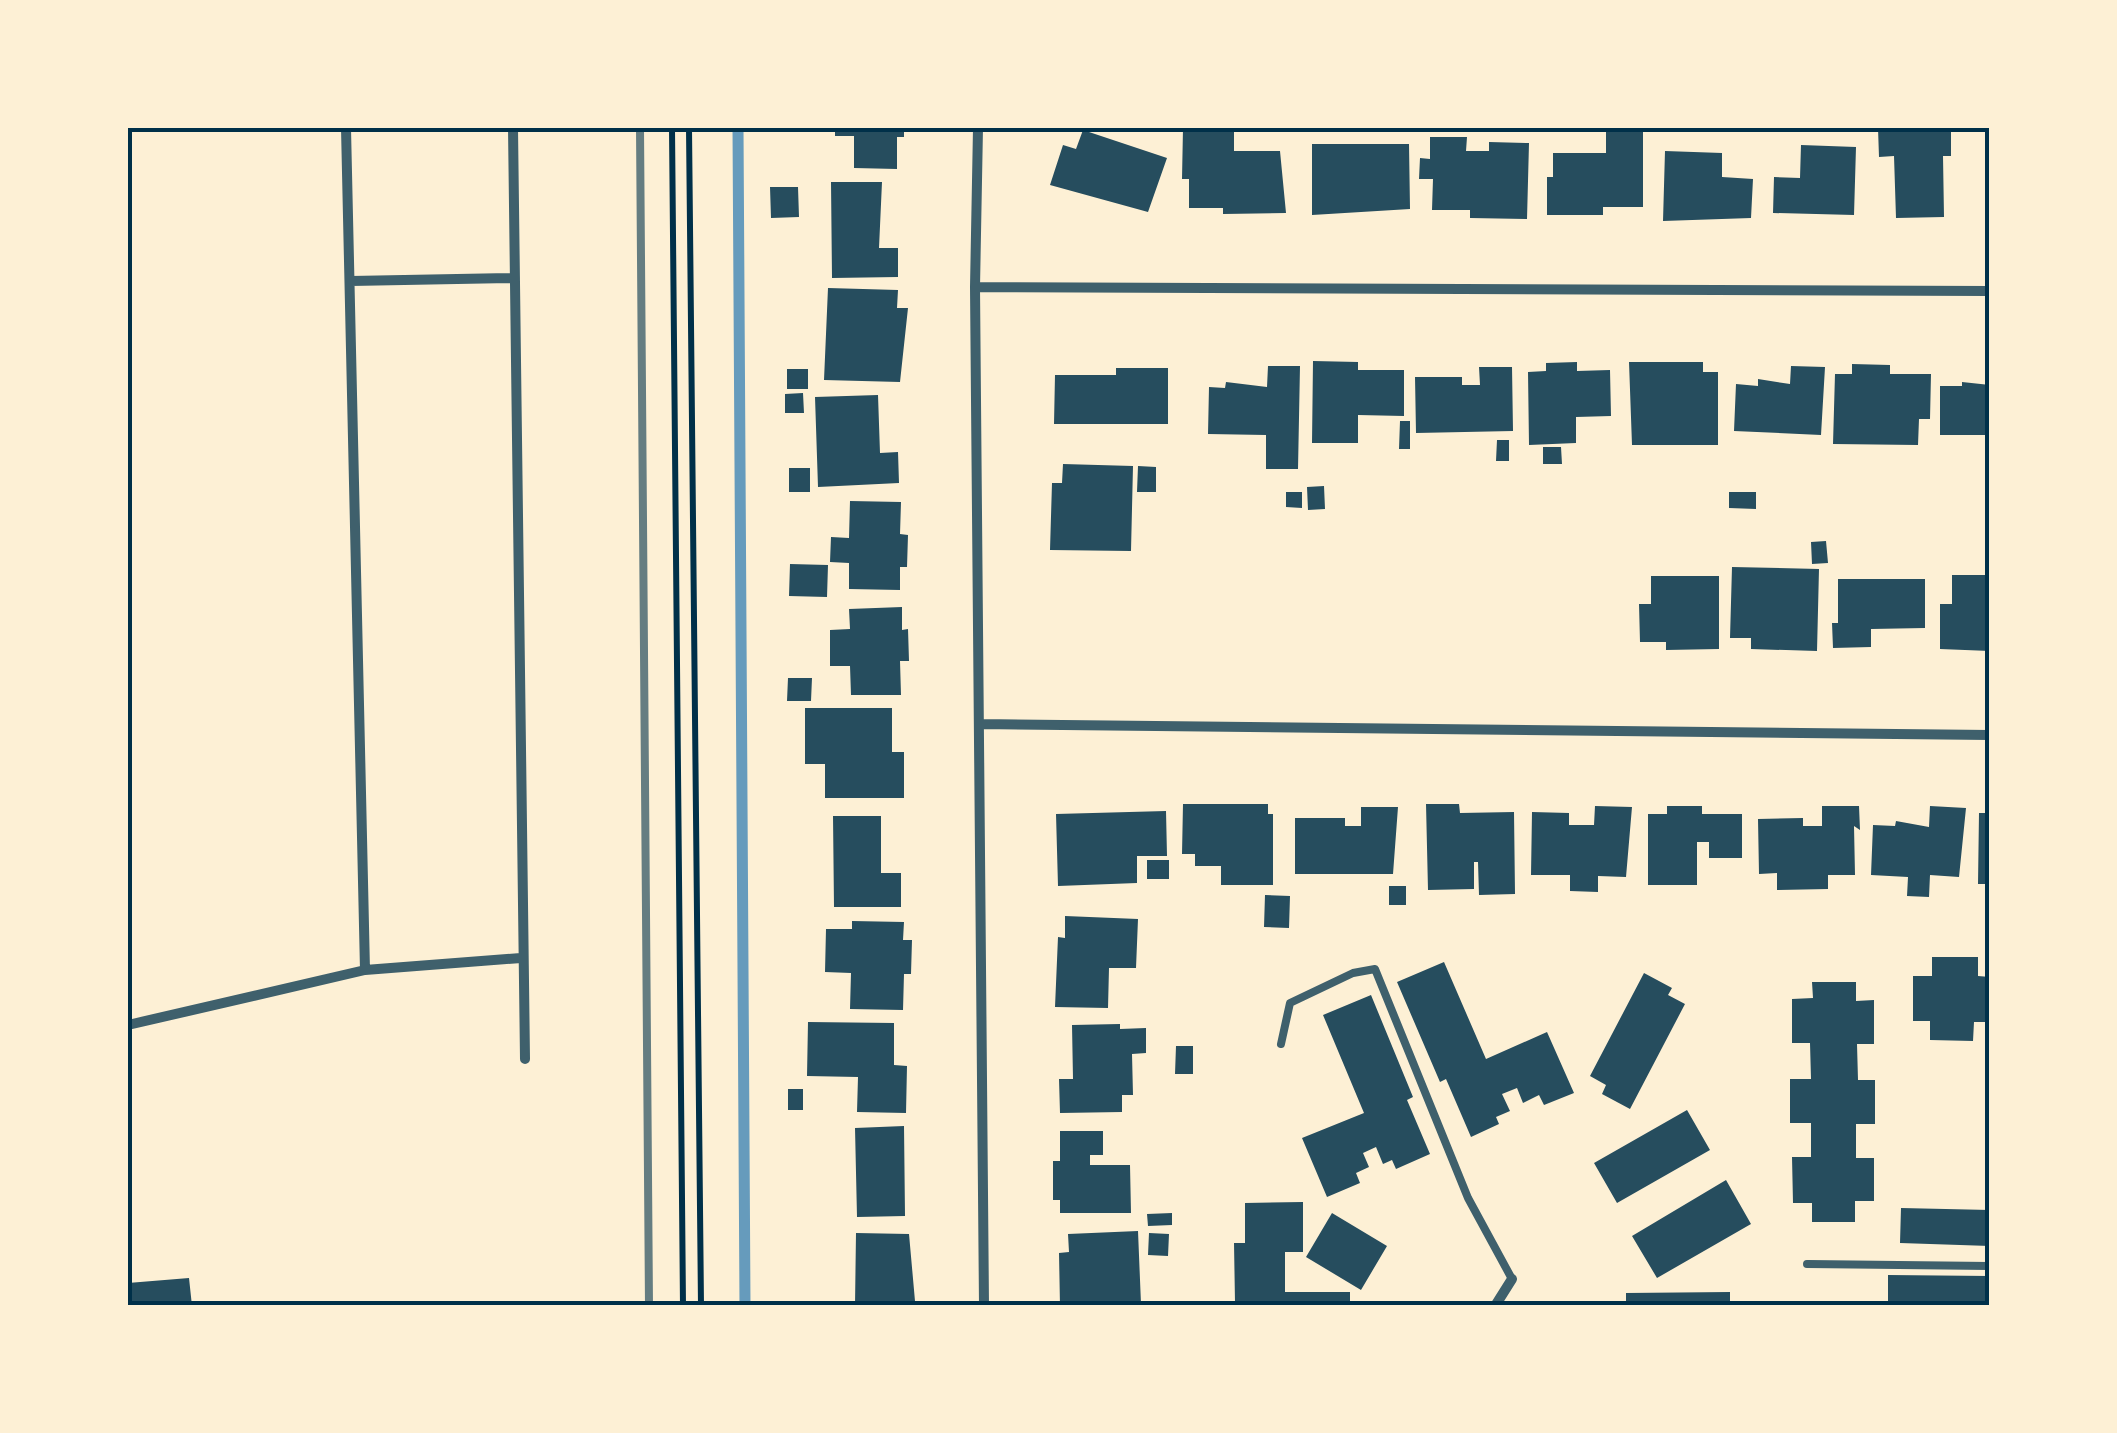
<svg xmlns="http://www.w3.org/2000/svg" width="2117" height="1433" font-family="'Times New Roman',serif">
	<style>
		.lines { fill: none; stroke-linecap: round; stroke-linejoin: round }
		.stream { stroke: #669bbc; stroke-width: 11 }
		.building { fill: #264d5e }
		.path { stroke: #003049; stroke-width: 6 }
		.service { stroke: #3f606c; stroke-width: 8 }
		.minor { stroke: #3f606c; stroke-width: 10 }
		.rail { stroke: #657d81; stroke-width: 8 }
		.neatline { fill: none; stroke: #003049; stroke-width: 4 }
	</style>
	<rect width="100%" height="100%" fill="#fdf0d5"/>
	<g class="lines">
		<path class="stream" d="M738,128l7,1178"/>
	</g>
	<path class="building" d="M835,128h69v9h-7v32l-43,-1v-32h-19z
		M1183,128h51v23h46l6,62 -63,1v-6h-34v-29h-7z
		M1878,128h73v28h-8l1,61 -48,1 -2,-62 -15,1z
		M1083,130l84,28 -19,54 -98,-27 13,-40 13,4z
		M1606,130h37v77h-40v8h-56v-38h6v-24h53z
		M1430,137h37l-1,14h23v-9l40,1 -2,76 -57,-1v-8h-38l1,-31h-14l1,-21 10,1z
		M1312,144h97l1,65 -98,6z
		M1801,145l55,2 -2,68 -81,-2 1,-36 26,1z
		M1665,151l57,2v24l31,2 -2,39 -88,3z
		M831,182h51l-3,66h19v29l-66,1z
		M770,187h28l1,30 -28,1z
		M828,288l70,2 -1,18h11l-8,74 -76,-2z
		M1313,361l45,1v8h46v46l-46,-1v28h-46z
		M1577,362v9l33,-1 1,46 -35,1v26l-47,2 -1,-73 18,-1v-8z
		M1629,362h74v10h15v73h-86z
		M1852,364l38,1v9h41l-1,45h-11l-1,26 -85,-1 2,-70h17z
		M1268,366h32l-2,103h-32v-34l-58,-1 1,-47 16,1 1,-6 41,5z
		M1791,366l34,1 -4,68 -87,-4 2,-47 22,2v-7l32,5z
		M1479,367h33l1,64 -97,2 -1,-56h47v8h18z
		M1116,368h52v56h-114l1,-49h61z
		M787,369h21v20h-21z
		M1962,382l28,3v50h-50v-49h22z
		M803,393l1,20h-19v-19z
		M878,395l2,58 18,-1 1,31 -81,4 -3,-90z
		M1400,421h10v28h-11z
		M1497,440h12v21h-13z
		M1543,447h18l1,17h-19z
		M1063,464l70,2 -2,85 -81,-1 2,-67h10z
		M1138,466l18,1v25h-19z
		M789,468h21v24h-21z
		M1324,486l1,23 -17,1 -1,-23z
		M1286,492h16v16l-16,-1z
		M1729,492h27v17l-27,-1z
		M850,501l51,1 -1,32 8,1 -1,32h-7v23l-51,-1v-26l-19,-1 1,-25 18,1z
		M1826,541l2,22 -16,1 -1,-22z
		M790,564l38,1 -1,32 -38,-1z
		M1732,567l87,2 -2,82 -66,-2v-11h-21z
		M1952,575h38v76l-50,-2v-45h12z
		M1651,576h68v73l-53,1v-8h-26l-1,-38h12z
		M1838,579h87v49l-54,1v18l-38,1 -1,-25h6z
		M902,607v23l6,-1 1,32h-9l1,34h-50l-1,-29h-20v-36l20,-1 -1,-20z
		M788,678h24l-1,23h-24z
		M805,708h87v44h12v46h-79v-34h-20z
		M1183,804h85v10h5v71h-52v-19h-26v-12h-13z
		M1426,804h33l1,9 54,-1 1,82 -36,1 -1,-33h-4v27l-46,1z
		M1595,806l37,1 -6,70 -28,-1v16l-28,-1v-16h-39l1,-63 37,1v12h25z
		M1667,806h35v8h40v44h-33v-16h-12v43h-49v-71h19z
		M1822,806h37l1,24 -6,-4 1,49h-27v14l-51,1v-17l-18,1 -1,-55 45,-1v8h19z
		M1930,806l36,2 -7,69 -29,-2 -1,22 -22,-1 1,-19 -37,-2 2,-50 22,1 1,-5 33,6z
		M1361,807h37l-5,67h-98v-56h50v8h16z
		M1166,811l1,45h-30v27l-79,3 -2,-72z
		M1979,813h11v71h-12z
		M833,816h48v57h20v34h-67z
		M1147,860h22v19h-22z
		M1389,886h17v19h-17z
		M1265,895l25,1 -1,32 -25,-1z
		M1065,916l73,3 -2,49h-27l-1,40 -53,-1 3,-70 7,1z
		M852,921l52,1 -1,18h9l-1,34h-7l-1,36 -53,-1 1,-36 -26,-1 1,-43h26z
		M1932,957h46v19l12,1v45h-16l-1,19 -43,-1v-19h-17v-45h19z
		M1444,962l42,97 61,-27 27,61 -30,12 -5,-10 -16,8 -6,-15 -15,6 8,17 -14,6 3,7 -28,13 -25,-58 -6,3 -43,-100z
		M1644,973l28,15 -4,7 17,9 -55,105 -28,-15 4,-9 -16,-9z
		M1812,982h44v19l18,-1v44h-17l1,36h17v44h-19v34h18v43h-19v21h-43v-19h-19l-1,-46h19v-34h-21v-44h21l-1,-36h-18v-44l21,-1z
		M1371,995l42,102 -6,3 23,54 -34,15 -4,-9 -9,4 -7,-17 -13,6 6,14 -13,6 4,10 -33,14 -25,-59 62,-25 -41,-98z
		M808,1022l86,1v42l13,1 -1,47 -49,-1 1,-35 -51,-1z
		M1120,1024v5l26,-1v25l-14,1 1,41h-11v17l-62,1 -1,-34h14l-1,-54z
		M1176,1046h17v28h-18z
		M788,1089h15v21h-15z
		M1687,1110l23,40 -93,53 -23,-40z
		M904,1126l1,90 -48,1 -2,-89z
		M1060,1131h43v24h-13v10h40l1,48h-71v-13h-7v-39h7z
		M1726,1180l25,44 -94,54 -25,-42z
		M1303,1202v50h-18v40h65v14l-115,-4 -1,-59h11v-40z
		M1901,1208l89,2v36l-90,-3z
		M1172,1213v12l-24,1 -1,-12z
		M1332,1213l55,33 -26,44 -55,-33z
		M1138,1231l3,73 -81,2 -1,-53 10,-1 -1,-18z
		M856,1233l53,1 6,67h-8v5h-52z
		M1149,1233l20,1 -1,22 -20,-1z
		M1888,1275l102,1v30h-102z
		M189,1278l3,28h-64v-23z
		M1730,1292v14h-104v-13z"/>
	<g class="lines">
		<path class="path" d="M672,128l11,1178
			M689,128l12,1178"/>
		<path class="service" d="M1281,1044l9,-41 63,-30 22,-4 93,229 44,81
			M1807,1264l183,2"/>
		<path class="minor" d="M346,128l19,842
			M513,128l12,931
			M978,128l-3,159 9,1019
			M351,281l164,-3
			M975,287l1015,4
			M981,724l1009,11
			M128,1025l237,-55 156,-12
			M1495,1306l17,-27"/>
		<path class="rail" d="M640,128l9,1178"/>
	</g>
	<rect width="2117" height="1433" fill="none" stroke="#fdf0d5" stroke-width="260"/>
	<rect x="130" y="130" width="1857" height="1173" class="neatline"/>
</svg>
